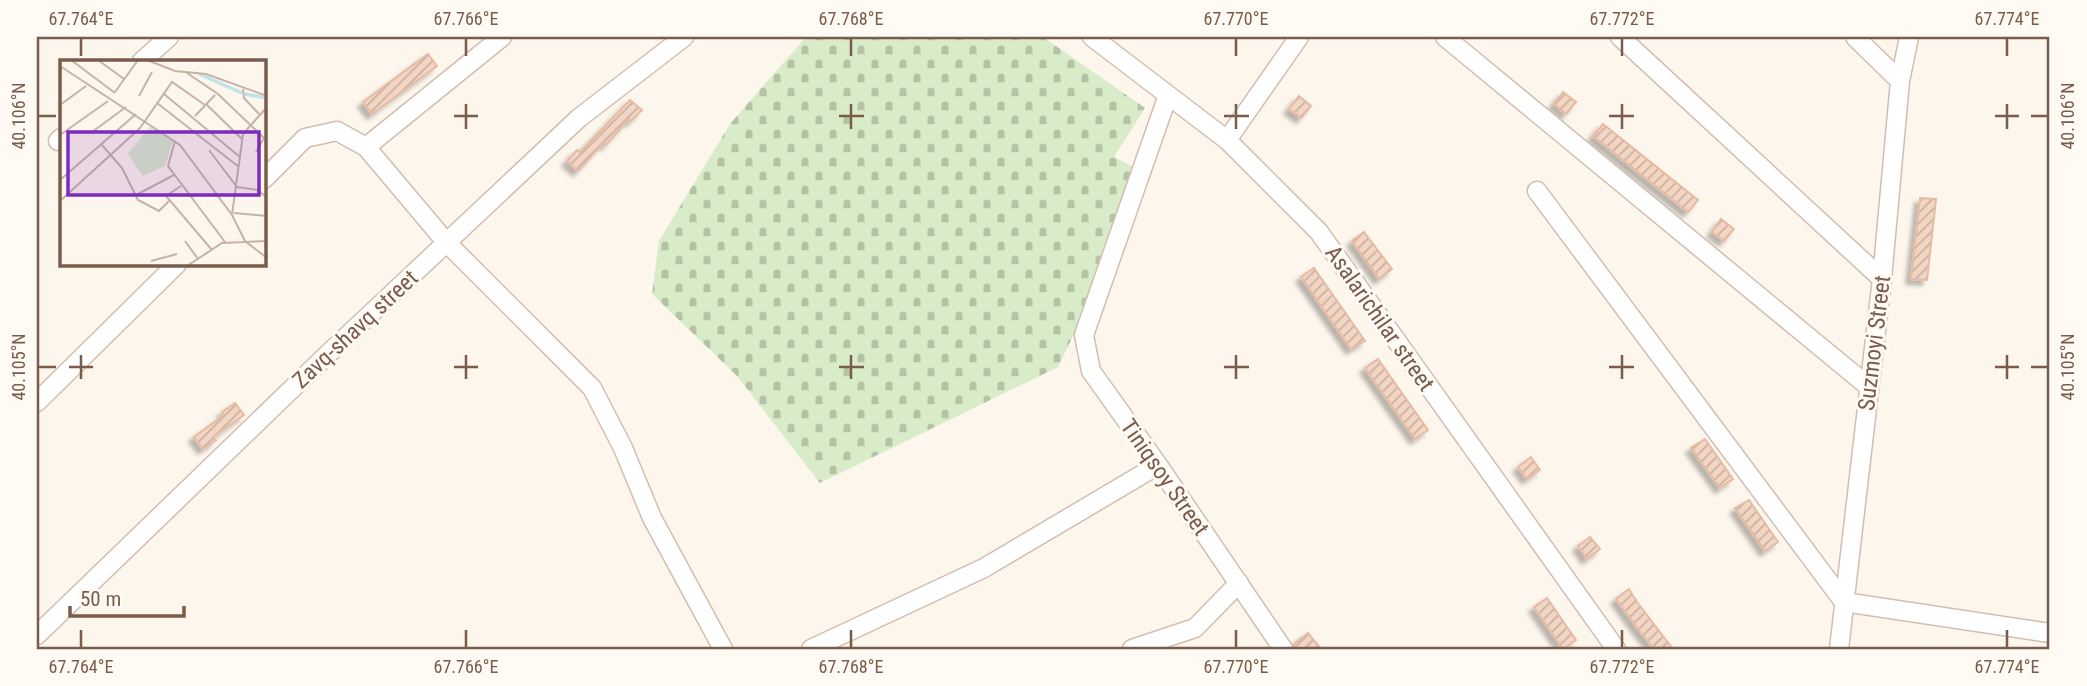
<svg xmlns="http://www.w3.org/2000/svg" width="2087" height="686" font-family="'Roboto Condensed',sans-serif">
	<style>
		.cemetery { fill: url(#cemetery-stones) }
		.building { fill: url(#building-hatch); stroke: #e6bba3; stroke-width: 2; filter: url(#shadow) }
		.lines { fill: none; stroke-linecap: round; stroke-linejoin: round }
		.minor-casing { stroke: #d1beb0; stroke-width: 21 }
		.minor { stroke: #fff; stroke-width: 18 }
		.ticks { fill: none; stroke: #7a5c4d; stroke-width: 2.5 }
		.labels { text-anchor: middle; stroke-width: 6; stroke-linejoin: round; paint-order: stroke }
		.street-label { font-size: 23px; fill: #7a5c4d; stroke: #fffaf3 }
		.inset-river { fill: none; stroke: #bfe3e8; stroke-width: 3.5 }
		.inset-road { fill: none; stroke: #c5b3a7; stroke-width: 2 }
		.view { fill: #7b2cbf; fill-opacity: 0.15; stroke: #7b2cbf; stroke-width: 3.5 }
		.inset-edge { fill: none; stroke: #7a5c4d; stroke-width: 3.5 }
		.neatline { fill: none; stroke: #7a5c4d; stroke-width: 2.5 }
		.ticks-label { font-size: 18px; text-anchor: middle; fill: #7a5c4d }
	</style>
	<defs>
		<pattern id="cemetery-stones" width="16" height="16" patternUnits="userSpaceOnUse" patternTransform="scale(1.75)"><rect width="16" height="16" fill="#d8ecc9"/><path d="M2 7V4a2 2 0 0 1 4 0v3zM10 15v-3a2 2 0 0 1 4 0v3z" fill="#b4c2a5"/></pattern>
		<pattern id="building-hatch" width="6" height="6" patternUnits="userSpaceOnUse" patternTransform="scale(1.75)"><rect width="6" height="6" fill="#f3d5c3"/><path d="M-1 1l2-2M0 6l6-6M5 7l2-2" fill="none" stroke="#cab0a1"/></pattern>
		<filter id="shadow"><feDropShadow dx="-5" dy="5" stdDeviation="2" flood-color="#0004"/></filter>
	</defs>
	<rect width="100%" height="100%" fill="#fdf6ec"/>
	<path class="cemetery" d="M806,37h237l102,71 -31,49 22,11 -36,112 -42,87 -238,116 -83,-107 -85,-82 7,-53 71,-117z"/>
	<path class="building" d="M428,54l9,12 -65,48 -9,-12z
		M1563,92l13,10 -10,12 -12,-10z
		M1299,96l12,10 -10,12 -12,-9z
		M630,100l12,10 -11,11 -2,-2 -23,26 -3,-2 -25,28 -11,-10 10,-11 3,2z
		M1603,124l95,76 -10,12 -95,-76z
		M1920,198l16,1 -9,81 -16,-1z
		M1721,219l13,10 -10,12 -12,-9z
		M1364,232l28,37 -13,10 -27,-38z
		M1314,268l51,73 -14,8 -50,-72z
		M1378,359l50,71 -13,9 -50,-71z
		M235,403l9,12 -31,22 3,3 -13,9 -9,-12 30,-22 -2,-3z
		M1705,439l28,40 -13,9 -29,-40z
		M1531,457l9,13 -13,9 -9,-12z
		M1749,500l29,42 -13,9 -30,-43z
		M1590,537l10,12 -13,10 -9,-13z
		M1629,589l8,13 36,47h-19l-16,-20 -22,-30z
		M1547,598l29,42 -13,9 -29,-42z
		M1308,633l13,16h-27l-1,-4z"/>
	<g class="lines">
		<g class="minor-casing">
			<path id="minor" d="M1092,37l135,103 92,92 297,417
				M1445,37l424,350
				M1620,37l262,242
				M1855,37l45,44
				M142,61l27,-24
				M1168,95l-84,240 7,36 67,94 125,184
				M1227,140l72,-103
				M58,141l3,-3
				M366,147l80,95 146,146 31,60 29,70 71,131
				M264,179l41,-41 32,-7 29,16 136,-110
				M1537,191l307,411 206,31
				M37,402l140,-138
				M37,635l292,-282 250,-235 105,-81
				M811,649l173,-81 174,-103
				M1132,649l63,-21 44,-45
				M1839,649l43,-370 18,-198 9,-44"/>
		</g>
		<use href="#minor" class="minor"/>
	</g>
	<path class="ticks" d="M81,38v18M466,38v18M851,38v18M1236,38v18M1622,38v18M2007,38v18M466,104v25M851,104v25M1236,104v25M1622,104v25M2007,104v25M38,116h18M454,116h24M839,116h25M1224,116h25M1609,116h25M1995,116h24M2031,116h17M81,355v24M466,355v24M851,355v24M1236,355v24M1622,355v24M2007,355v24M38,367h18M69,367h24M454,367h24M839,367h25M1224,367h25M1609,367h25M1995,367h24M2031,367h17M81,630v18M466,630v18M851,630v18M1236,630v18M1622,630v18M2007,630v18"/>
	<g class="labels">
		<g class="street-label">
			<text transform="translate(1380 318) rotate(55)" y="8">Asalarichilar street</text>
			<text transform="translate(355 329) rotate(-43)" y="8">Zavq-shavq street</text>
			<text transform="translate(1874 343) rotate(-83)" y="8">Suzmoyi Street</text>
			<text transform="translate(1165 477) rotate(55)" y="8">Tiniqsoy Street</text>
		</g>
	</g>
	<g transform="translate(60 60)">
		<rect width="206" height="206" fill="#fdf6ec"/>
		<path d="M90,66l23,16 -8,24 -22,10 -15,-22z" fill="#d8ecc9"/>
		<path class="inset-river" d="M139,14l43,19M185,34l22,4"/>
		<path class="inset-road" d="M11,0l44,33M38,0l26,19M87,0l28,11 31,3 61,22M0,6l120,79 52,70 13,26 22,17M127,13l31,21 46,44 -8,14M183,29l1,9 15,16M55,32l23,-32M104,34l76,63M79,36l13,-24M97,43l82,64M146,44l36,35M0,45l26,-19M135,56l20,-21M32,72l34,-25M0,75l48,-34M115,81l-7,25 57,76M42,85l20,23 16,32 21,11 11,-11M149,90l28,37 21,3 9,8M0,120l76,-66M121,126l-15,10 46,54M76,135l38,-20M0,141l80,-73 32,-46 33,23M174,153l33,3M172,155l11,-81 24,-27M125,181l13,18M91,201l26,-7M127,206l35,-23 45,-2"/>
		<path class="view" d="M8,72h191v63h-191z"/>
		<rect width="206" height="206" class="inset-edge"/>
	</g>
	<rect width="2087" height="686" fill="none" stroke="#fffaf3" stroke-width="77"/>
	<path d="M70 606v10h114v-10" fill="none" stroke="#7a5c4d" stroke-width="3.5"/>
	<text x="80" y="606" font-size="21" fill="#7a5c4d" stroke="#fffaf3" stroke-width="5" paint-order="stroke">50 m</text>
	<rect x="38" y="38" width="2010" height="610" class="neatline"/>
	<g class="ticks-label">
		<text x="81" y="25">67.764°E</text>
		<text x="466" y="25">67.766°E</text>
		<text x="851" y="25">67.768°E</text>
		<text x="1236" y="25">67.770°E</text>
		<text x="1622" y="25">67.772°E</text>
		<text x="2007" y="25">67.774°E</text>
		<text transform="translate(19 116) rotate(-90)" y="6">40.106°N</text>
		<text transform="translate(2068 116) rotate(-90)" y="6">40.106°N</text>
		<text transform="translate(19 367) rotate(-90)" y="6">40.105°N</text>
		<text transform="translate(2068 367) rotate(-90)" y="6">40.105°N</text>
		<text x="81" y="673">67.764°E</text>
		<text x="466" y="673">67.766°E</text>
		<text x="851" y="673">67.768°E</text>
		<text x="1236" y="673">67.770°E</text>
		<text x="1622" y="673">67.772°E</text>
		<text x="2007" y="673">67.774°E</text>
	</g>
</svg>
